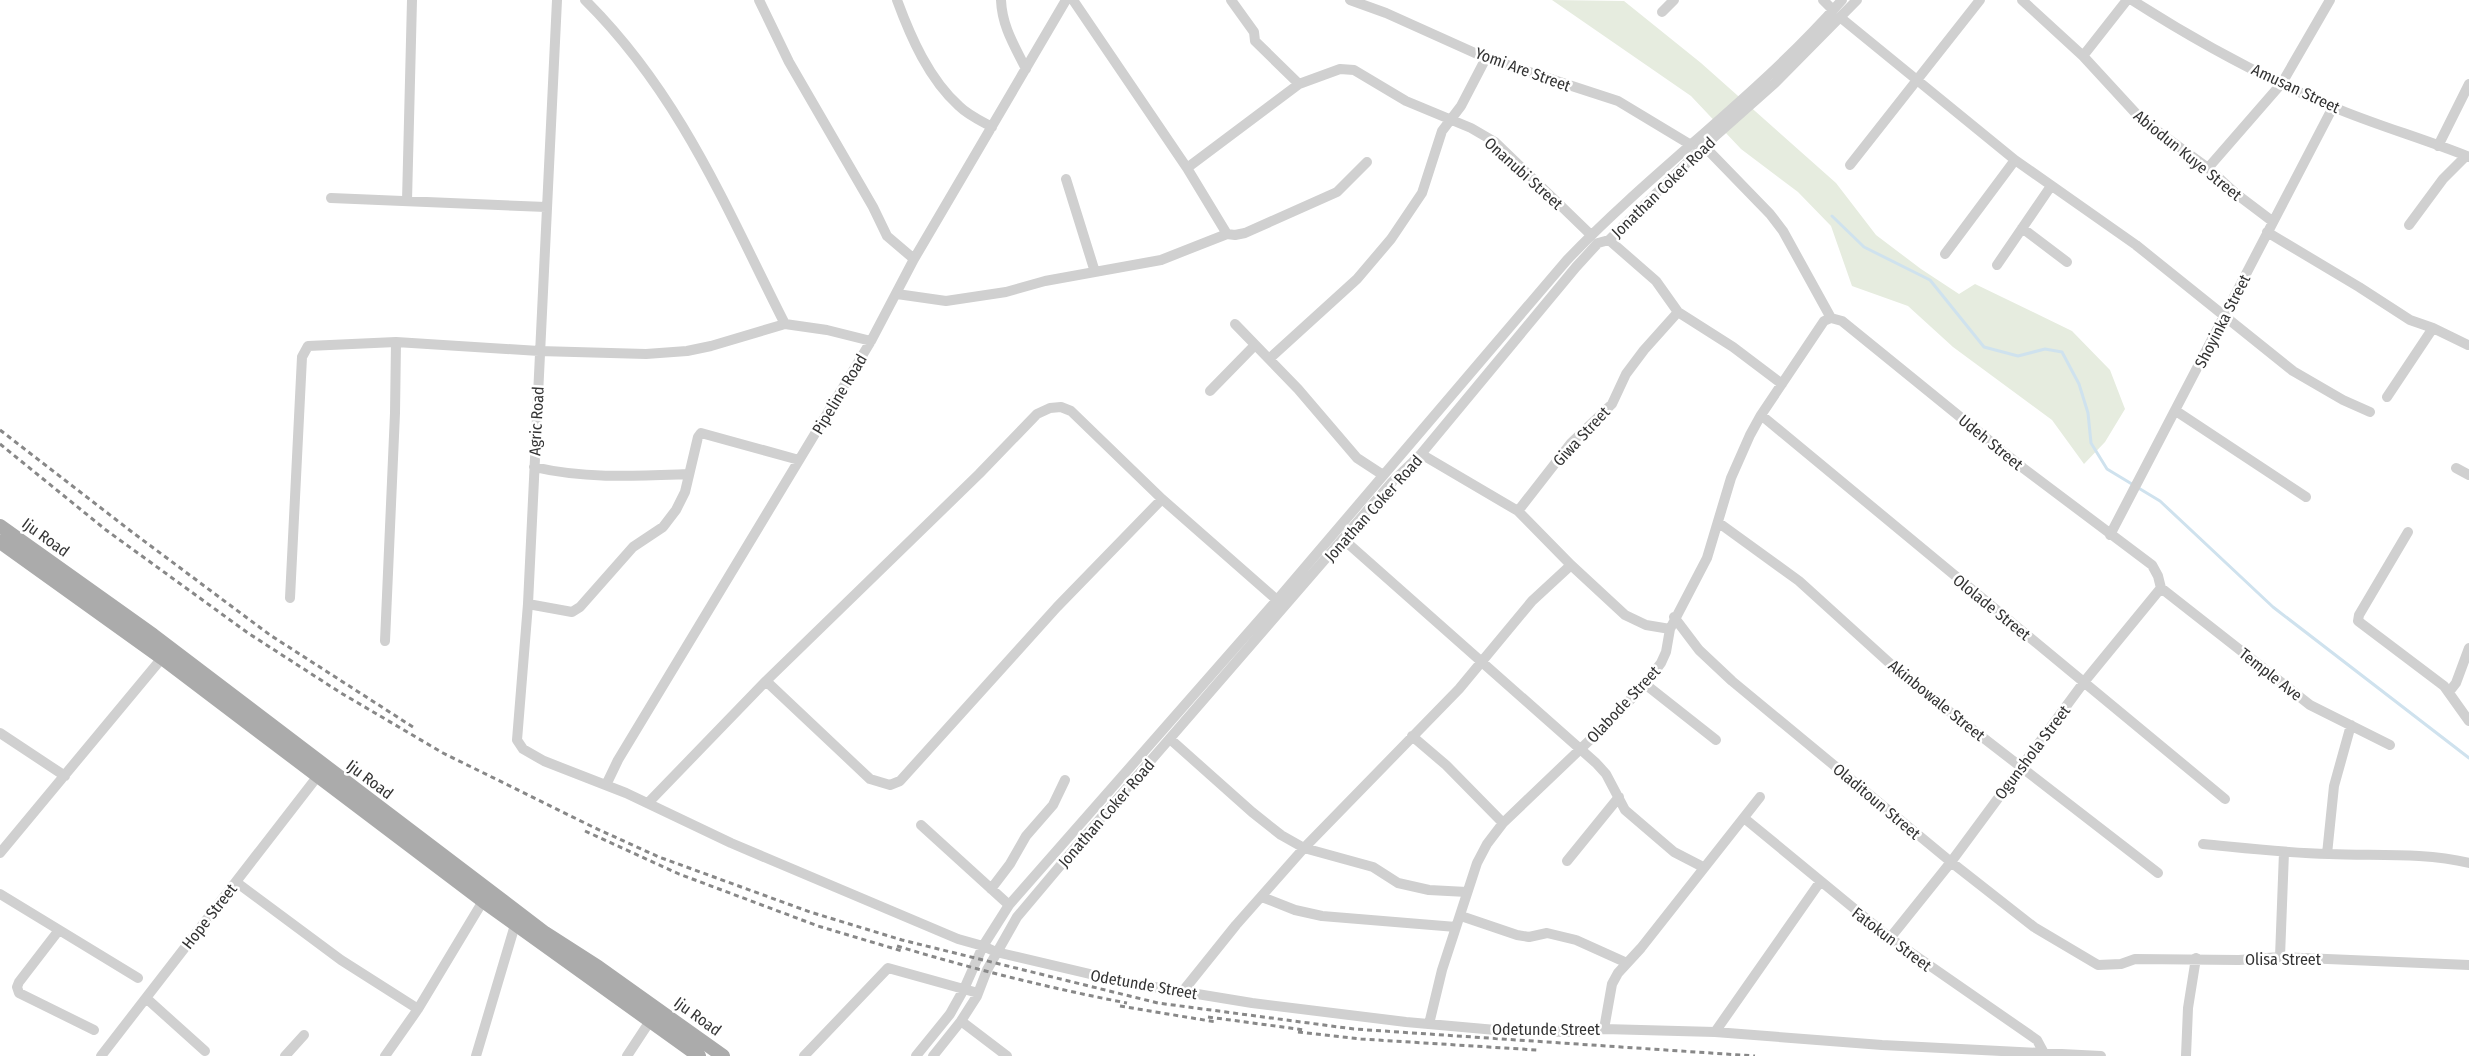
<svg xmlns="http://www.w3.org/2000/svg" width="2469" height="1056" font-family="'Fira Sans Condensed',sans-serif">
	<style>
		.green { fill: #e6ecdf }
		.lines { fill: none; stroke-linecap: round; stroke-linejoin: round }
		.stream { stroke: #cfe2ee; stroke-width: 3 }
		.minor { stroke: #d0d0d0; stroke-width: 10 }
		.major { stroke: #ababab; stroke-width: 14 }
		.rail { stroke: #888; stroke-width: 3; stroke-dasharray: 5 4; stroke-linecap: butt }
		.labels { text-anchor: middle; stroke-width: 5; stroke-linejoin: round; paint-order: stroke }
		.street-label { font-size: 16px; fill: #333; stroke: #fff }
	</style>
	<rect width="100%" height="100%" fill="#fff"/>
	<path class="green" d="M1552,0l72,1 77,62 135,120 40,52 45,34 38,25 16,-10 97,47 38,39 15,39 -20,33 -21,22 -32,-44 -99,-73 -45,-41 -56,-20 -21,-60 -33,-34 -57,-43 -50,-53z"/>
	<g class="lines">
		<path class="stream" d="M1832,216l32,31 66,33 54,67 34,9 27,-7 17,3 17,32 9,29 3,30 16,26 53,32 113,106 196,151"/>
		<path class="minor" d="M557,0l-29,604 -11,136 6,9 21,12 82,32 105,50 227,96 25,7 13,6 128,30 128,21 154,19 101,9 69,1 28,-3 111,3 167,13 219,11
			M585,0c95,94 141,208 200,324
			M759,0l30,62 84,145 14,29 27,23
			M897,0c14,38 32,79 62,106 9,9 22,15 33,21
			M1001,0c1,26 13,45 25,69
			M1073,0l114,168 40,66
			M1231,0l23,32 1,9 44,43
			M1350,0l36,13 100,45 132,43 73,44
			M1823,0l10,10
			M2022,0l61,56 58,63 67,49 27,25 37,28
			M2132,0c64,41 132,78 201,107 45,19 92,32 136,50
			M1662,12l12,-12
			M1841,18l174,142 121,85 157,126 50,29 27,12
			M2083,56l44,-56
			M1704,146l66,68 13,17 48,87
			M2438,146l31,-62
			M1850,165l130,-165
			M1187,168l112,-84 41,-15 14,1 52,31 65,27 24,14 96,93
			M2208,168l74,-85 48,-83
			M1066,179l29,93
			M331,198l215,9
			M407,201l5,-201
			M2409,225l34,-46 23,-23
			M2022,228l45,34
			M2267,232l92,55 51,33 23,8 35,17
			M1609,240l47,41 22,31 55,35 49,37
			M1945,254l70,-94
			M1997,265l54,-79
			M897,294l49,7 60,-9 39,-11 116,-21 66,-26 8,1 10,-2 92,-41 30,-30
			M1831,318l11,3 181,147 129,97 6,11 3,12 -77,94 -133,180 -61,76
			M1235,324l63,65 59,69 26,17
			M1269,359l88,-80 34,-40 31,-46 20,-62 19,-25 25,-48
			M1210,391l45,-46
			M2387,397l46,-69
			M2176,411l130,86
			M1761,415l464,384
			M1421,454l97,57 53,54 54,50 21,10 24,4
			M534,467c51,12 102,9 154,7
			M2456,468l13,7
			M1518,511l53,-68 41,-39 14,-30 18,-24 34,-38
			M1719,523l80,58 107,97 252,195
			M2408,532l-49,83 -1,6 86,65 25,35
			M2110,535l223,-428
			M1344,540l252,223 10,11 19,36 49,42 29,15
			M2161,588l149,117 80,40
			M290,598l12,-241 6,-11 88,-4 143,9 107,3 41,-3 24,-5 74,-22 42,6 44,11
			M528,604l44,8 8,-5 53,-60 30,-20 13,-17 9,-18 13,-55 3,-4 98,27
			M1674,617l25,33 33,31 219,181 83,65 64,38 23,-1 14,-5 104,1 41,-3 189,8
			M385,641l10,-228 1,-71
			M766,681l104,98 20,6 10,-4 157,-174 105,-108
			M1645,684l71,56
			M2449,692l7,-9 13,-35
			M0,733l65,43
			M1412,736l34,29 57,58
			M1170,739l82,73 29,23 23,13 69,19 25,16 31,7 38,2
			M606,785l12,-25 253,-419 43,-82 152,-259
			M648,803l118,-122 213,-207 58,-60 13,-6 11,-1 10,4 91,88 115,101
			M1744,818l146,120 147,102 7,13
			M921,825l88,80
			M2203,844c42,4 84,9 126,10 46,2 94,-2 140,9
			M0,853l162,-195
			M2327,854l7,-68 17,-61
			M1567,861l52,-64
			M236,882l105,78 77,49
			M991,889l19,-25 16,-28 27,-31 12,-25
			M0,894l138,84
			M1262,897l33,13 27,6 134,11
			M1461,916l56,19 12,2 18,-4 29,7 51,23
			M59,930l-40,52 -2,5 2,6 75,37
			M2280,957l4,-105
			M1183,991l53,-66 68,-77 155,-159 73,-88 39,-36
			M146,998l59,53
			M961,1021l46,35
			M1429,1024l13,-54 35,-107 10,-19 16,-21 113,-108 29,-31 16,-21 5,-11 4,-23 37,-71 24,-80 19,-43 11,-20 63,-94 7,-3
			M1604,1029l8,-45 6,-11 23,-25 119,-151
			M1715,1032l105,-150
			M101,1056l216,-279
			M285,1056l19,-21
			M385,1056l33,-47 65,-108
			M476,1056l39,-131
			M627,1056l23,-35
			M804,1056l84,-88 90,25
			M916,1056l34,-42 14,-25 19,-43 26,-41 268,-305 290,-340c87,-91 192,-165 275,-260
			M933,1056l28,-35 16,-25 10,-26 30,-53 64,-76 311,-359 29,-28 155,-187 22,-24 11,-3 95,-94 71,-63 82,-83
			M2186,1056l2,-48 8,-50"/>
		<path class="major" d="M0,526l153,109 392,298 53,34 125,89
			M0,542l162,116 321,243 216,155"/>
		<path class="rail" d="M0,430l132,102 138,103 146,94
			M0,444l106,86 142,103 93,60 102,60 152,75 64,29 151,55 92,28 256,63 196,26 401,27
			M585,831l94,43 139,52 84,25
			M897,946c76,23 152,42 230,57
			M1120,1006l96,16
			M1208,1017l97,13
			M1298,1032l63,7 176,11"/>
	</g>
	<g class="labels">
		<g class="street-label">
			<text transform="translate(1523 69) rotate(20)" y="6">Yomi Are Street</text>
			<text transform="translate(2296 88) rotate(25)" y="6">Amusan Street</text>
			<text transform="translate(2188 155) rotate(39)" y="6">Abiodun Kuye Street</text>
			<text transform="translate(1524 173) rotate(42)" y="6">Onanubi Street</text>
			<text transform="translate(1663 187) rotate(-44)" y="6">Jonathan Coker Road</text>
			<text transform="translate(2222 321) rotate(-63)" y="6">Shoyinka Street</text>
			<text transform="translate(839 394) rotate(-59)" y="6">Pipeline Road</text>
			<text transform="translate(536 421) rotate(-87)" y="6">Agric Road</text>
			<text transform="translate(1581 436) rotate(-47)" y="6">Giwa Street</text>
			<text transform="translate(1991 442) rotate(39)" y="6">Udeh Street</text>
			<text transform="translate(1373 508) rotate(-48)" y="6">Jonathan Coker Road</text>
			<text transform="translate(46 537) rotate(36)" y="6">Iju Road</text>
			<text transform="translate(1992 607) rotate(39)" y="6">Ololade Street</text>
			<text transform="translate(2271 674) rotate(38)" y="6">Temple Ave</text>
			<text transform="translate(1937 700) rotate(39)" y="6">Akinbowale Street</text>
			<text transform="translate(1623 704) rotate(-47)" y="6">Olabode Street</text>
			<text transform="translate(2032 752) rotate(-53)" y="6">Ogunshola Street</text>
			<text transform="translate(370 779) rotate(37)" y="6">Iju Road</text>
			<text transform="translate(1877 801) rotate(40)" y="6">Oladitoun Street</text>
			<text transform="translate(1106 813) rotate(-49)" y="6">Jonathan Coker Road</text>
			<text transform="translate(209 916) rotate(-52)" y="6">Hope Street</text>
			<text transform="translate(1892 939) rotate(37)" y="6">Fatokun Street</text>
			<text x="2283" y="965">Olisa Street</text>
			<text transform="translate(1144 984) rotate(10)" y="6">Odetunde Street</text>
			<text transform="translate(698 1016) rotate(36)" y="6">Iju Road</text>
			<text x="1546" y="1035">Odetunde Street</text>
		</g>
	</g>
</svg>
